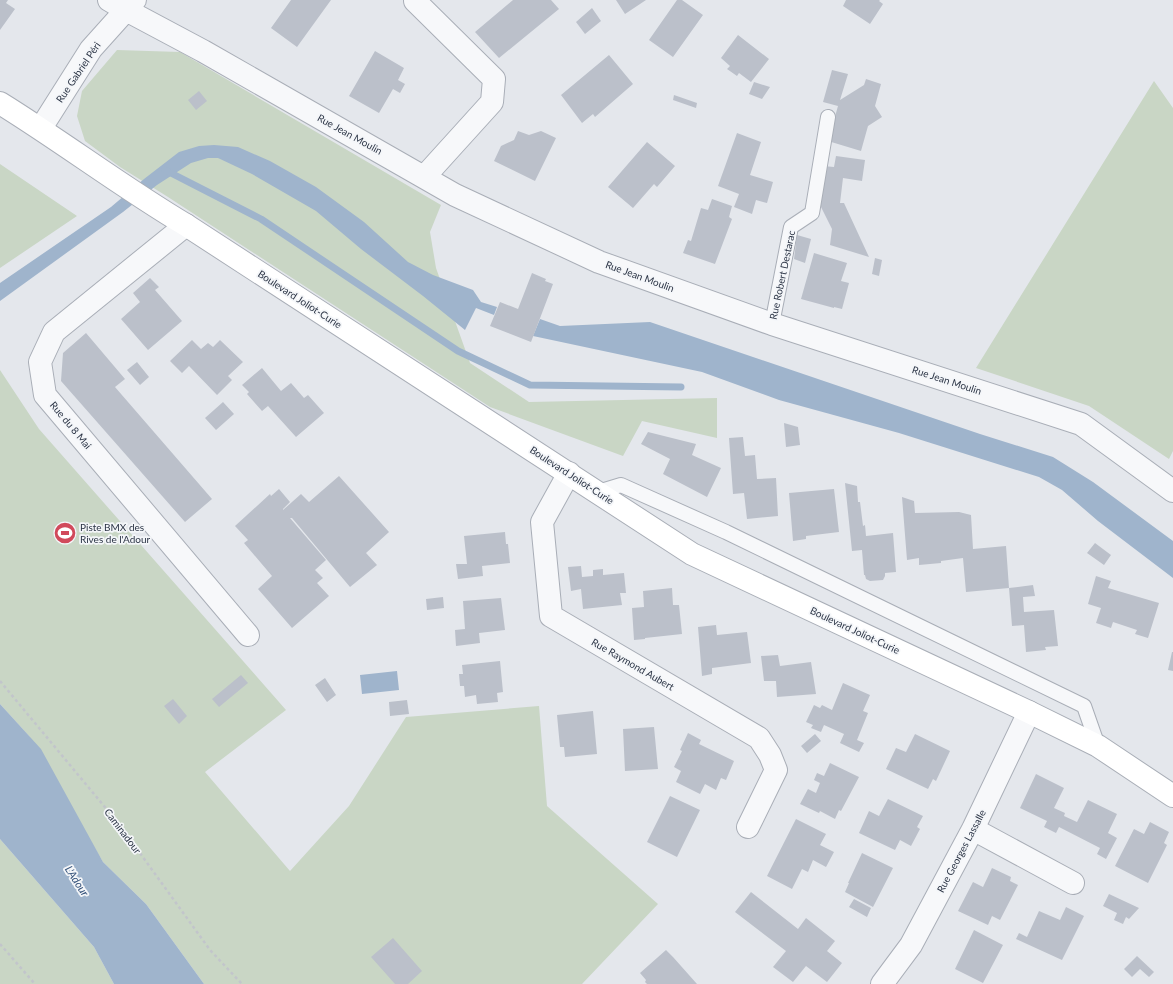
<svg xmlns="http://www.w3.org/2000/svg" width="1173" height="984" font-family="Lato,sans-serif">
	<style>
		.green { fill: #c9d6c5 }
		.water { fill: #9fb4cc }
		.lines { fill: none; stroke-linecap: round; stroke-linejoin: round }
		.stream { stroke: #9fb4cc; stroke-width: 7 }
		.building { fill: #bbc0ca }
		.lane-casing { stroke: #a9aeb7; stroke-width: 16 }
		.street-casing { stroke: #a9aeb7; stroke-width: 24 }
		.secondary-casing { stroke: #a9aeb7; stroke-width: 24 }
		.path { stroke: #c2c5cb; stroke-width: 2.5; stroke-dasharray: 3 3; stroke-linecap: butt }
		.lane { stroke: #f7f8fa; stroke-width: 14 }
		.street { stroke: #f7f8fa; stroke-width: 22 }
		.secondary { stroke: #fff; stroke-width: 22 }
		.labels { text-anchor: middle; stroke-width: 3.5; stroke-linejoin: round; paint-order: stroke }
		.street-label { font-size: 10px; fill: #2b3445; stroke: #f4f6f9 }
		.poi-label { font-size: 10px; fill: #2b3445; stroke: #f4f6f9; text-anchor: start }
		.water-label { font-size: 11px; font-style: italic; fill: #34527a; stroke: #f4f6f9 }
	</style>
	<rect width="100%" height="100%" fill="#e4e7ec"/>
	<path class="green" d="M117,50l63,2 261,153 -11,27 6,36 34,95 59,39 188,-4v40l-75,-17 -19,35 -133,-49 -322,-210 -48,-30 -35,-26 -8,-25 5,-25z
		M1154,81l19,27v343l-4,8 -80,-53 -113,-38z
		M0,164l77,52 -77,52z
		M0,370l39,59 247,281 -81,62 85,99 59,-65 57,-89 133,-11 8,100 111,98 -76,80h-378l-58,-80 -43,-42 -74,-126 -29,-32z
		M0,839l94,108 20,37h-114z"/>
	<path class="water" d="M214,145l24,2 32,14 46,26 48,35 44,40 25,13 40,15 8,12 16,5 -3,8 -18,-7 -11,22 -42,-34 -62,-47 -45,-38 -64,-37 -34,-16h-10l-17,5 -34,22 -34,27 -123,89v-18l111,-76 33,-28 35,-27 20,-6z
		M540,319l20,7 90,-4 330,112 73,23 40,25 80,59v37l-75,-57 -36,-31 -23,-13 -140,-44 -120,-33 -77,-28 -169,-36z
		M397,671l2,19 -37,4 -2,-19z
		M0,704l41,45 62,113 43,42 58,80h-90l-20,-37 -94,-108z"/>
	<g class="lines">
		<path class="stream" d="M165,170l96,49 197,132 72,34 151,2"/>
	</g>
	<path class="building" d="M0,0h8l-2,3 9,6 -15,21z
		M291,0h40l-34,47 -26,-19z
		M513,0h38l8,9 -60,49 -24,-26z
		M616,0h30l-21,14z
		M677,0h5l21,15 -30,42 -24,-17z
		M846,0h34l-1,1 4,3 -13,20 -27,-18z
		M592,8l9,13 -16,13 -9,-12z
		M738,35l31,24 -18,23 -12,-9 -2,3 -10,-7 3,-3 -9,-8z
		M375,51l29,17 -6,12 7,4 -5,9 -7,-4 -14,24 -30,-17z
		M609,55l24,29 -38,33 -2,-3 -11,9 -21,-28z
		M832,70l16,4 -8,26 24,-15 2,-6 15,5 -6,22 7,11 -14,9 -7,25 -33,-10 10,-35 -15,-4z
		M754,82l16,5 -8,12 -13,-5z
		M199,91l8,10 -11,9 -8,-10z
		M674,95l23,8 -1,5 -23,-8z
		M518,131l11,4 12,-4 15,7 -21,43 -41,-20 7,-15 13,-6z
		M737,133l24,9 -11,33 23,7 -6,21 -11,-3 -4,14 -18,-7 5,-13 -21,-8z
		M647,142l28,24 -18,21 -3,-3 -21,24 -25,-21z
		M836,156l29,4 -3,21 -19,-3 -3,25h4l25,54 -39,-12 2,-16 -14,-28 5,-35 11,1z
		M712,199l20,7 -3,11 3,2 -17,45 -32,-11 5,-13 3,1 10,-33 7,2z
		M797,235l14,4 -6,24 -11,-4z
		M814,253l33,10 -6,18 8,2 -7,26 -8,-2v1l-33,-9z
		M875,258l7,2 -3,16 -7,-2z
		M532,273l14,6 -1,2 8,3 -22,58 -41,-16 10,-24 18,7z
		M150,278l9,9 -4,3 27,31 -34,29 -27,-31 19,-17 -7,-9z
		M86,333l39,46 -10,8 97,112 -27,23 -124,-141 2,-28z
		M192,340l9,9 7,-6 5,4 7,-7 23,22 -15,14 4,4 -15,15 -28,-29 -7,7 -12,-12z
		M137,362l12,15 -9,8 -13,-15z
		M262,368l19,23 10,-8 13,15 4,-3 16,18 -28,24 -28,-31 -6,5 -15,-17 2,-2 -7,-7z
		M223,402l11,12 -18,16 -11,-12z
		M784,423l14,4 2,18 -14,2z
		M648,432l48,12 -4,11 29,13 -14,29 -44,-23 7,-15 -29,-15z
		M743,437l2,19 10,-1 2,24 19,-1 2,38 -31,3 -3,-26 -11,1 -4,-56z
		M339,476l50,56 -23,21 11,12 -27,22 -58,-69h-2l36,42 -11,10 8,8 -6,5 12,13 -37,32 -34,-39 14,-13 -28,-33 4,-3 -13,-14 35,-32 1,2 8,-7 11,13 -7,7v1l18,-16 8,8z
		M845,483l12,3 1,16h2l3,24 2,-1 1,11 27,-3 3,39 -11,1v3l-2,4 -13,1 -4,-2 -1,-4h-1l-2,-25 -10,1z
		M834,489l5,43 -33,4v3l-13,2 -4,-48z
		M902,497l12,4 1,12 44,-1 12,3 2,34 33,-3 3,42 -43,4 -3,-34 -22,3v2l-22,2v-7l-12,2z
		M505,532l1,12h2l2,19 -28,3 1,10 -25,3 -2,-15h11l-3,-28z
		M1095,543l16,12 -7,10 -17,-12z
		M581,566l1,11 11,-1v-6l10,-1v6l21,-2 2,20h-6l2,12 -39,4 -2,-20 -10,2 -3,-24z
		M1096,576l15,5 -3,7 51,15 -11,35 -13,-4 2,-4 -24,-8 -2,6 -15,-5 5,-15 -13,-4z
		M1033,585l2,11 -12,1 1,15 30,-2 4,36 -13,1 1,3 -20,2 -2,-27 -12,1 -3,-38z
		M672,588l1,17h6l3,29 -37,4v1l-11,1 -2,-32 12,-1 -1,-16z
		M443,597l1,11 -17,2 -1,-11z
		M501,598l4,32 -26,3 1,10 -24,3 -1,-16 10,-1 -2,-28z
		M716,625l1,10 30,-3 4,31 -39,5v6l-10,2 -4,-49z
		M1172,652h1v19l-5,-1z
		M778,655l2,11 31,-4 5,32 -39,3 -1,-16h-12l-3,-25z
		M500,661l3,31 -6,1 1,9 -21,2 -1,-9 -11,2 -1,-11h-4l-1,-12h4l-1,-9z
		M241,675l7,8 -29,24 -7,-8z
		M325,678l11,17 -9,7 -12,-17z
		M843,683l27,12 -7,16 5,2 -11,27 7,3 -5,9 -19,-9 4,-9 -20,-9 -3,7 -10,-4 2,-3 -7,-3 8,-17 6,3 2,-3 10,5z
		M173,699l14,17 -8,8 -15,-18z
		M407,700l2,14 -19,2 -1,-14z
		M593,711l4,43 -32,3 -1,-10h-4l-3,-32z
		M654,727l4,42 -33,2 -2,-42z
		M688,733l13,7 -2,4 35,17 -8,19 -5,-2 -5,12 -11,-6 -5,10 -24,-12 5,-11 -7,-4 8,-16 -2,-1z
		M815,734l6,7 -14,12 -6,-7z
		M915,734l35,17 -14,30 -3,-2 -5,10 -42,-20 10,-21 10,4z
		M830,763l29,14 -18,34 -2,-1 -4,9 -15,-8 -1,2 -19,-9 8,-15 8,4 4,-10 -6,-3 3,-7 7,3z
		M1036,774l28,14 -10,20 11,5 -1,3 13,6 11,-22 29,14 -9,19 9,5 -11,21 -9,-5 3,-6 -41,-21 -3,6 -12,-6 3,-6 -27,-13z
		M670,796l30,14 -23,47 -30,-15z
		M888,799l35,17 -6,11 3,2 -9,17 -11,-6 -5,10 -36,-17 10,-22 10,5z
		M796,819l30,15 -6,11 14,7 -8,15 -13,-7 -5,12 -6,-3 -10,20 -25,-13z
		M1150,822l19,10 -5,11 3,2 -19,38 -33,-17 19,-37 10,5z
		M862,853l31,15 -20,39 -28,-15 4,-9h-1z
		M992,868l19,9 -1,4 8,4 -18,35 -8,-4 -4,9 -30,-14 15,-29 10,5z
		M751,892l47,37 8,-11 29,23 -8,10 15,12 -15,19 -21,-16 -13,16 -20,-15 13,-16 -51,-39z
		M1109,894l30,14 -10,11 -3,-2 -3,7 -9,-4 3,-7 -14,-7z
		M854,899l17,9 -4,9 -18,-10z
		M1066,907l18,9 -22,44 -46,-21 3,-6 8,4 12,-26 21,9z
		M974,930l29,15 -20,38 -28,-14z
		M393,938l29,33 -14,13h-13l-24,-27z
		M666,950l7,7 24,27h-50l-2,-2 1,-2 -6,-7z
		M1137,956l17,16 -5,5 -9,-8 -8,8 -8,-8z"/>
	<g class="lines">
		<g class="lane-casing">
			<path id="lane" d="M772,324l19,-97 21,-14 16,-96
				M598,492l23,-7 105,47 358,174 14,40"/>
		</g>
		<g class="street-casing">
			<path id="street" d="M109,0l17,10 77,41 252,144 144,67 173,62 309,100 92,67
				M415,1l79,78 -2,23 -67,74
				M41,128l50,-79 44,-49
				M186,225l-132,107 -14,30 5,33 203,240
				M569,473l-27,49 9,94 208,122 11,17 6,15 -28,57
				M973,829l100,54
				M882,984l29,-39 62,-116 56,-117"/>
		</g>
		<g class="secondary-casing">
			<path id="secondary" d="M0,103c63,39 122,84 186,122l506,329 337,158 69,34 75,50"/>
		</g>
		<path class="path" d="M0,681l119,143 91,126 32,34
			M0,944l35,40"/>
		<use href="#lane" class="lane"/>
		<use href="#street" class="street"/>
		<use href="#secondary" class="secondary"/>
	</g>
	<defs>
		<g id="stadium-disc" transform="scale(1.15)"><circle r="9.5" fill="#d1495b" stroke="#f4f6f9"/><path d="M0-5a6.5 5 0 1 0 0 10a6.5 5 0 1 0 0-10ZM-3.5-1.8h7v3.6h-7Z" fill="#fff"/></g>
	</defs>
	<g fill-rule="evenodd">
		<use href="#stadium-disc" x="65" y="533"/>
	</g>
	<g class="labels">
		<g class="street-label">
			<text transform="translate(78 72) rotate(-56)" y="4">Rue Gabriel Péri</text>
			<text transform="translate(350 134) rotate(29)" y="4">Rue Jean Moulin</text>
			<text transform="translate(782 275) rotate(-78)" y="4">Rue Robert Destarac</text>
			<text transform="translate(640 276) rotate(20)" y="4">Rue Jean Moulin</text>
			<text transform="translate(300 299) rotate(33)" y="4">Boulevard Joliot-Curie</text>
			<text transform="translate(947 380) rotate(18)" y="4">Rue Jean Moulin</text>
			<text transform="translate(71 425) rotate(50)" y="4">Rue du 8 Mai</text>
			<text transform="translate(572 475) rotate(33)" y="4">Boulevard Joliot-Curie</text>
			<text transform="translate(855 630) rotate(25)" y="4">Boulevard Joliot-Curie</text>
			<text transform="translate(633 664) rotate(30)" y="4">Rue Raymond Aubert</text>
			<text transform="translate(123 831) rotate(53)" y="4">Caminadour</text>
			<text transform="translate(961 851) rotate(-62)" y="4">Rue Georges Lassalle</text>
		</g>
		<g class="poi-label">
			<text x="80" y="531">Piste BMX des<tspan x="80" dy="12">Rives de l'Adour</tspan></text>
		</g>
		<g class="water-label">
			<text transform="translate(77 881) rotate(57)" y="4">L'Adour</text>
		</g>
	</g>
</svg>
